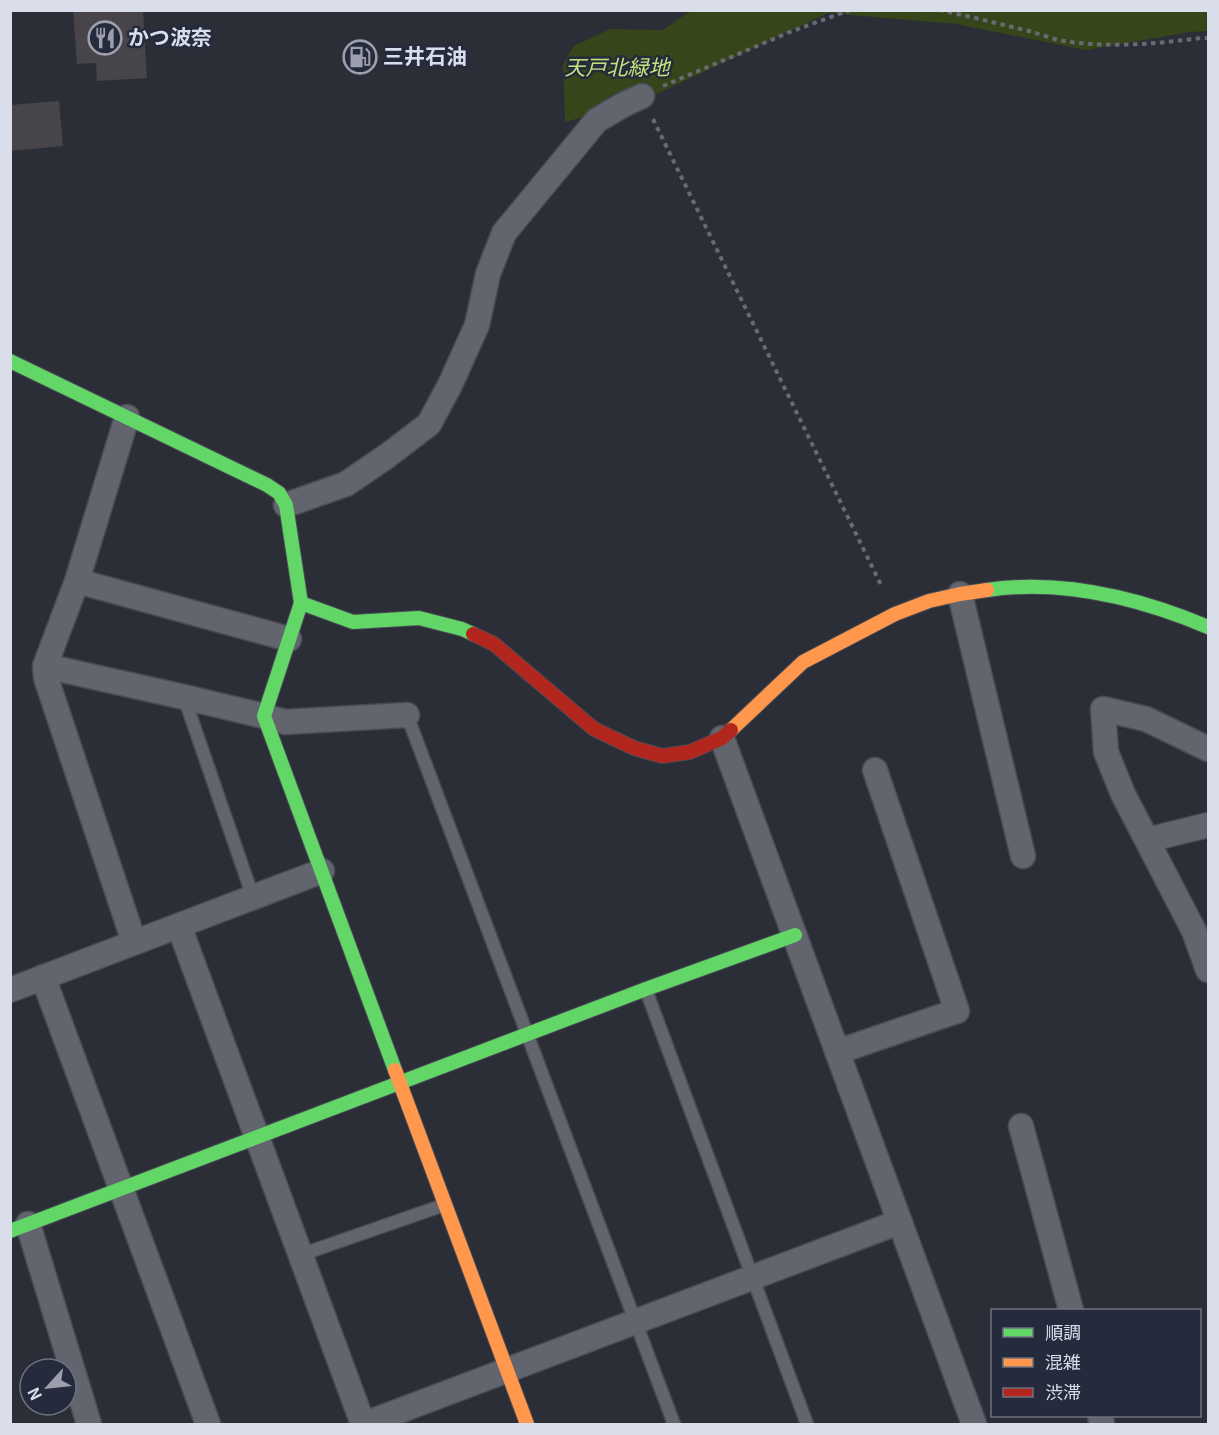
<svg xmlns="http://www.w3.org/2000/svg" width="1219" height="1435" font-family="Georgia,'Noto Sans JP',serif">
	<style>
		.green { fill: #37451a }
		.building { fill: #47444a }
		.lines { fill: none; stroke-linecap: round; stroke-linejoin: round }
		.lane-casing { stroke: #484b54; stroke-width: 15 }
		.street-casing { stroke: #484b54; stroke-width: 27 }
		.fast-casing { stroke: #484b54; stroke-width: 16 }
		.slow-casing { stroke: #484b54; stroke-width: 16 }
		.jam-casing { stroke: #484b54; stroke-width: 16 }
		.path { stroke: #676a72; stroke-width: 4; stroke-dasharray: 4.5 4.5; stroke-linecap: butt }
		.lane { stroke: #62656d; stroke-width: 12 }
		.street { stroke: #62656d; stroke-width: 24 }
		.fast { stroke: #63d668; stroke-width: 14 }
		.slow { stroke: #ff974d; stroke-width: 14 }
		.jam { stroke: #b3261e; stroke-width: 14 }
		.labels { text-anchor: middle; stroke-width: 5; stroke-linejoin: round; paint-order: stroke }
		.poi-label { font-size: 21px; font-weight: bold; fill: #dadeeb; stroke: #252b3d; text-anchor: start }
		.park-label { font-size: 21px; font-style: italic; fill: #c1e37b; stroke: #252b3d }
	</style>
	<rect width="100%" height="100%" fill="#2b2e37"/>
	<path class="green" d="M690,11h518v20l-18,1 -104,18 -130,-26 -128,-11 -182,86 -81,23 -2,-58 11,-18 36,-17 53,1z"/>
	<path class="building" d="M73,10h70l4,68 -50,3 -1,-18 -19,1z
		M59,101l4,45 -53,5v-46z"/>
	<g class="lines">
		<g class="lane-casing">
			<path id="lane" d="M184,697l69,200
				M407,715l267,709
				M646,990l161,434
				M300,1255l144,-50"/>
		</g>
		<g class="street-casing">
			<path id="street" d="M127,417l-50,164 -32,85 1,12 88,264
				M286,505l60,-21 41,-28 42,-32 21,-39 27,-60 11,-51 16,-41 93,-113 26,-15 19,-9
				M77,581l212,58
				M960,594l63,262
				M45,666l139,31 80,19 21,6 122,-7
				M722,738l252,686
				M1208,749l-62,-30 -43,-10 3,43 17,42 71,137 14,39
				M1147,840l61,-15
				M179,926l184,498
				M43,977l165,447
				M10,990l312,-119
				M837,1052l120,-41 -82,-241
				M1021,1126l50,184
				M28,1224l61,200
				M1100,1416l2,8
				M365,1424l534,-202"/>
		</g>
		<g class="fast-casing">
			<path id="fast" d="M10,361l257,124 12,8 7,12 15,98 52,19 66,-4 43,11 11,5
				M987,590c75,-11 152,8 221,37
				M301,603l-37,113 131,354
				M10,1231l636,-242 149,-54"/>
		</g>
		<g class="slow-casing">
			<path id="slow" d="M731,730l72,-68 92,-48 34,-13 31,-7 27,-4
				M395,1070l132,354"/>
		</g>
		<g class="jam-casing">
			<path id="jam" d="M473,634l21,10 100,85 40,19 28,8 28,-4 32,-14 9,-8"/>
		</g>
		<path class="path" d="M939,10c30,6 60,14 90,21 11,3 23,8 35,10 46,7 92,3 137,-3h7
			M663,86l127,-54 60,-22
			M653,119l229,468"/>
		<use href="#lane" class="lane"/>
		<use href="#street" class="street"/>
		<use href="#fast" class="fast"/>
		<use href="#slow" class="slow"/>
		<use href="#jam" class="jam"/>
	</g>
	<defs>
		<g id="restaurant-ring" transform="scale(1.725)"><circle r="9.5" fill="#252b3d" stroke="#9da0ac" stroke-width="1.5"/><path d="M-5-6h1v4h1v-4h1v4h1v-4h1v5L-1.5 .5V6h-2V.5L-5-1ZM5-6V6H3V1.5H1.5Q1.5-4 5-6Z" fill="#9da0ac"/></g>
		<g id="fuel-ring" transform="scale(1.725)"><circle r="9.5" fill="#252b3d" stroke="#9da0ac" stroke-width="1.5"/><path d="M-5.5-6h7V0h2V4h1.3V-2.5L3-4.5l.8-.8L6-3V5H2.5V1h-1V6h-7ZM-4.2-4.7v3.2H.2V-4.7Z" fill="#9da0ac"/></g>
	</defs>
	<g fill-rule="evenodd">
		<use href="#restaurant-ring" x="105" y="38"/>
		<use href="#fuel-ring" x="360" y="57"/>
	</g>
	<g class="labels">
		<g class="poi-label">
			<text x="128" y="45">かつ波奈</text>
			<text x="383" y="64">三井石油</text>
		</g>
		<g class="park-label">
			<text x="617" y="75">天戸北緑地</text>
		</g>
	</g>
	<rect width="1219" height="1435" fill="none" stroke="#dadeeb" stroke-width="24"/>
	<rect x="991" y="1309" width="210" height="108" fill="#252b3d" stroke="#6d7383" stroke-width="1.5"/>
	<rect x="1003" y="1328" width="30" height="9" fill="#63d668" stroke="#6d7383" stroke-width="1.5"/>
	<text x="1045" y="1339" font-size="18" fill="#dadeeb">順調</text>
	<rect x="1003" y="1358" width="30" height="9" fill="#ff974d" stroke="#6d7383" stroke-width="1.5"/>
	<text x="1045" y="1369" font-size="18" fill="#dadeeb">混雑</text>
	<rect x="1003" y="1388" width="30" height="9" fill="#b3261e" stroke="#6d7383" stroke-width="1.5"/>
	<text x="1045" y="1399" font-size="18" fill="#dadeeb">渋滞</text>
	<g transform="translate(48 1387) rotate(243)"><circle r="28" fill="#252b3d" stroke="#6d7383" stroke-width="1.5"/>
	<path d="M0-4.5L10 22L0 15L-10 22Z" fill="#9da0ac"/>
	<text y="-9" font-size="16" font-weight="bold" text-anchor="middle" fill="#dadeeb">N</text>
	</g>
</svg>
